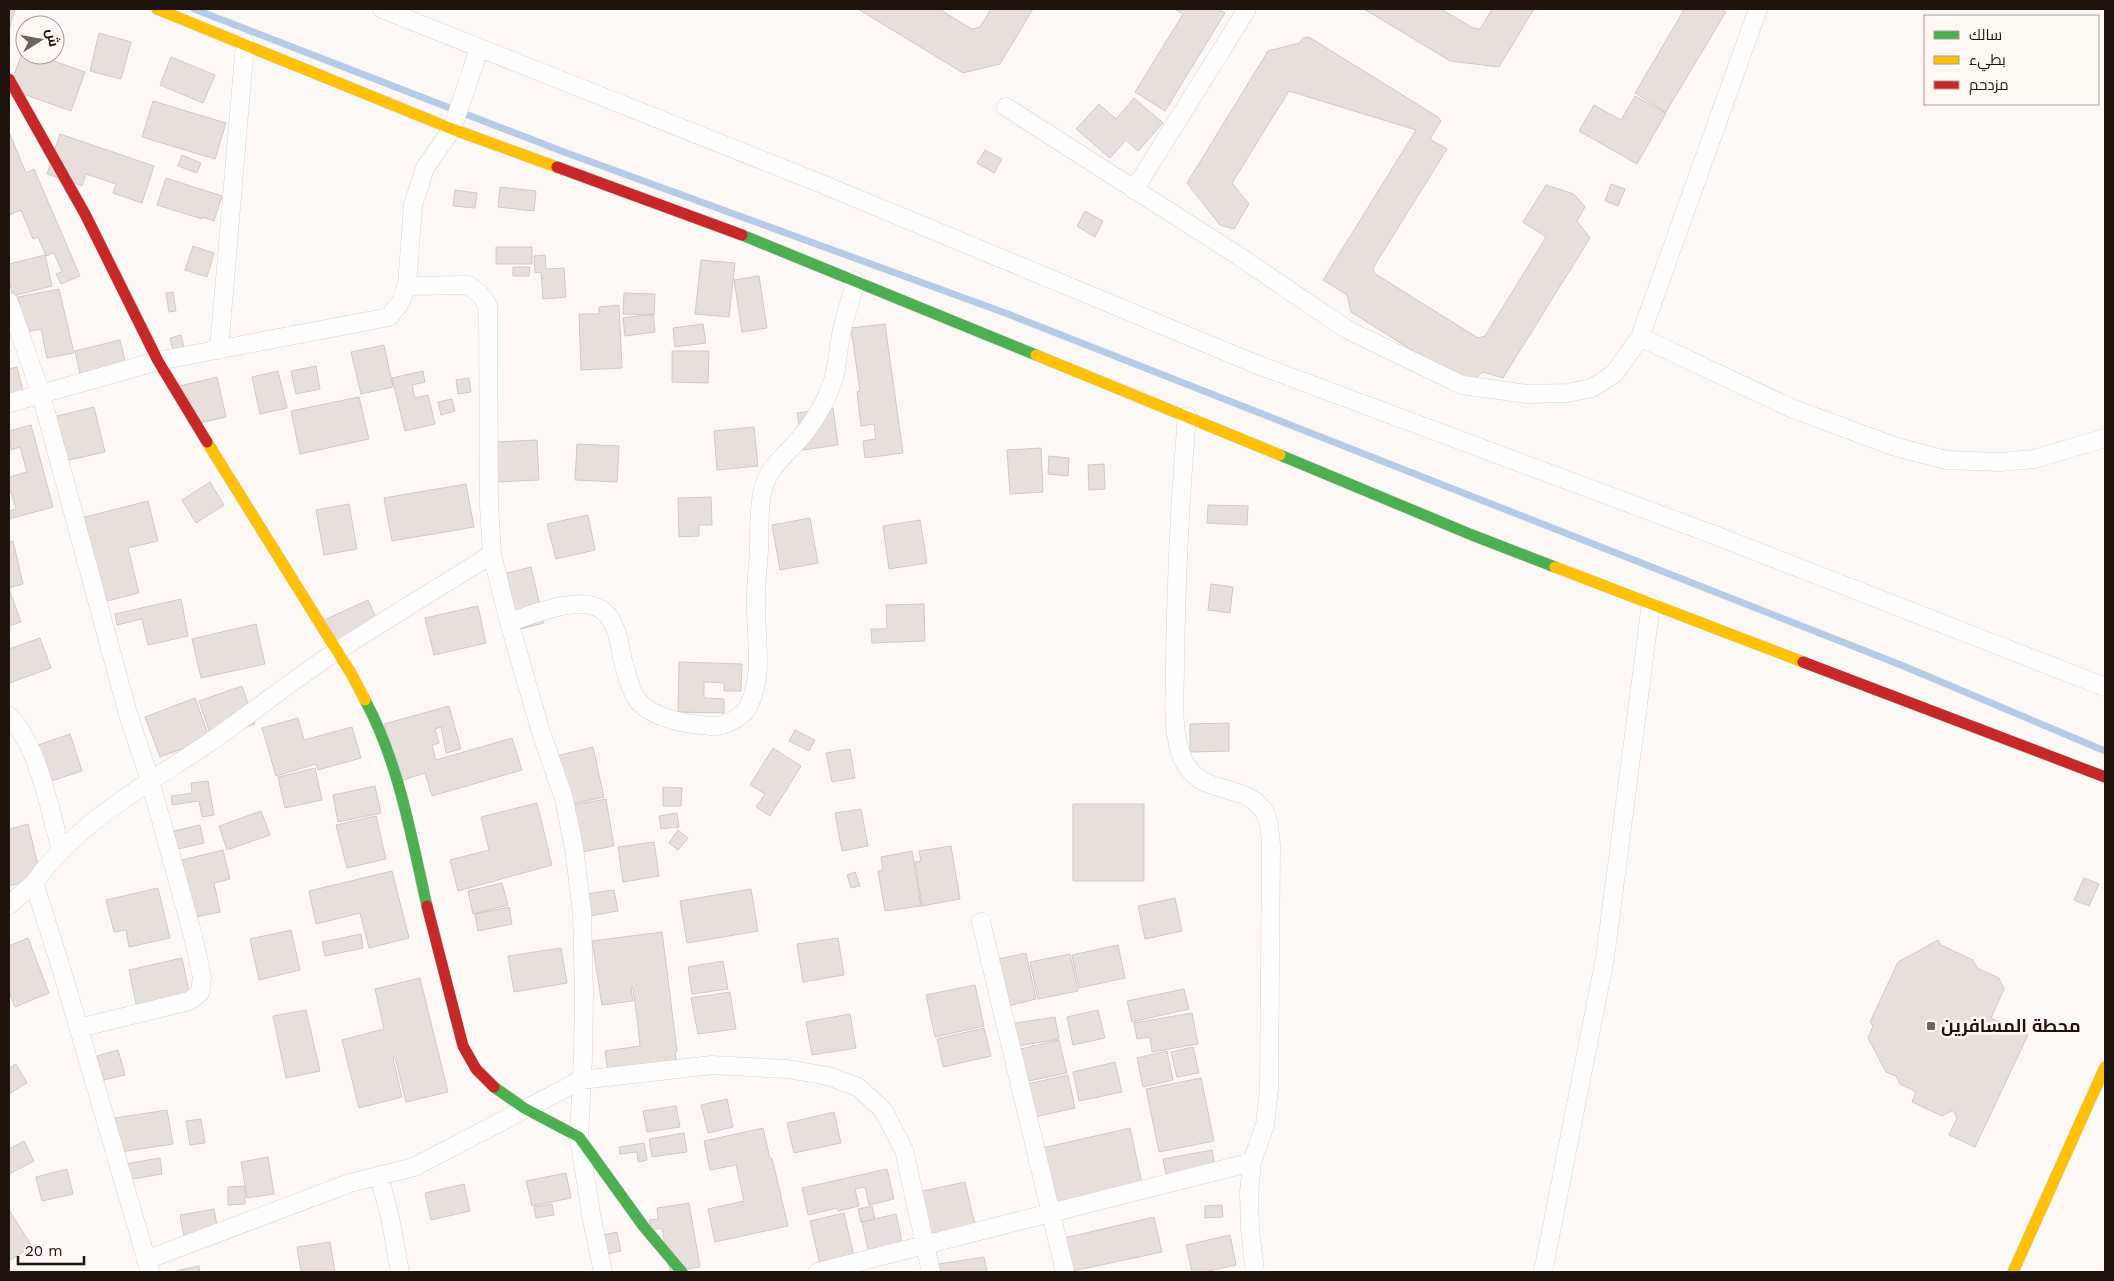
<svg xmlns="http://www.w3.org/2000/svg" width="2114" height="1281" font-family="'Work Sans',Cairo,sans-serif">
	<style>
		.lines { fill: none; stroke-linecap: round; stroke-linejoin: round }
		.stream { stroke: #b7cbe8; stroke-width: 7 }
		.building { fill: #e7dfdb; stroke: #d1c9c6 }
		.street-casing { stroke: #dbd3cf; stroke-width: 19 }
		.fast-casing { stroke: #dbd3cf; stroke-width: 12 }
		.slow-casing { stroke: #dbd3cf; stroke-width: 12 }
		.jam-casing { stroke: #dbd3cf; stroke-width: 12 }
		.street { stroke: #fffefe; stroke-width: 18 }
		.fast { stroke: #4caf50; stroke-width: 11 }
		.slow { stroke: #ffc107; stroke-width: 11 }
		.jam { stroke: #c62828; stroke-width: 11 }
		.poi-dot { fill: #6c635f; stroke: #fef7f4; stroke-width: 2 }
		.labels { text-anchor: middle; stroke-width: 5; stroke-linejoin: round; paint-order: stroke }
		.poi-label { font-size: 18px; font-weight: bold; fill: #1f130d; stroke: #fef7f4; text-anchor: start }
	</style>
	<rect width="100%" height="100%" fill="#fcf8f6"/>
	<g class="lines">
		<path class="stream" d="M194,9l370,143 444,162 893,351 204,86"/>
	</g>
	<path class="building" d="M9,9h6l-6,21z
		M858,9h81l33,20 8,-2 11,-18h42l-33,55 -37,9z
		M1174,9h44l7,4 -60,98 -30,-19 48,-78z
		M1364,9h77l32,19 7,1 12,-20h42l-35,58 -49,-6z
		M1677,9h43l6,3 -60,100 -31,-19 49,-83z
		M99,33l32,9 -10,37 -31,-8z
		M1309,37l129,80 3,4 -11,18 17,10 -74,119 1,5 104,65 7,-2 61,-99 -23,-15 23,-37 28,9 11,13 -8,14 13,17 -87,140 -20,-6 -16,13 -116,-73 -4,-17 -24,-15 93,-150 -127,-39 -57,92 17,21 -15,25 -14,-4 -33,-42 81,-132 31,-8 4,-5z
		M23,50l2,1v4h12l48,17 -14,39 -62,-22z
		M171,57l44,18 -12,28 -43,-18z
		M1635,96l31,17 -29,51 -58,-33 15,-26 27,15z
		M1134,98l29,25 -25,28 -12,-11 -16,18 -34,-29 23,-25 17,15z
		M153,101l73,22 -11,36 -73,-22z
		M9,132l17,41 8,-4 46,107 -19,8 -5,-10 6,-2 -8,-19 -8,3 -8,-19 -5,2 -12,-29 -12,5z
		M60,134l94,32 -12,37 -29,-10 3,-9 -30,-10 -4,12 -35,-12z
		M985,150l17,9 -8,14 -17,-10z
		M182,155l19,8 -4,10 -19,-7z
		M166,178l56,18 -8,25 -12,-4v2l-45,-14z
		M1611,184l14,5 -7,17 -13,-5z
		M500,187l36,4 -2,20 -36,-4z
		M455,190l22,3 -2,15 -22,-2z
		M1085,211l18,10 -8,16 -18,-11z
		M193,246l21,7 -7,24 -22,-7z
		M496,247h36v17h-36z
		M45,255l7,31 -39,10 -4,-16v-16z
		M545,255l1,14 18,-1 2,29 -23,2 -2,-27 -6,1 -1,-17z
		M701,260l34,3 -6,54 -34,-3z
		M513,267h17l-1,9h-16z
		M759,276l8,52 -25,4 -8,-52z
		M59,289l15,64 -27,5 -6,-29 -16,3 -7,-35z
		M173,292l3,19 -7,1 -3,-19z
		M624,293l31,1 -1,21 -31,-1z
		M619,305l3,63 -41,2 -2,-56h20v-7z
		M653,314l2,18 -30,4 -2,-18z
		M703,324l3,19 -31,4 -2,-19z
		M885,324l18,129 -38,5 -2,-17 13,-2 -2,-15 -13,2 -4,-34 3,-1 -9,-63z
		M181,335l3,12 -11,3 -3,-12z
		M120,340l9,37 -46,10 -8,-36z
		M384,345l9,42 -32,7 -10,-42z
		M672,351h37l-1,32 -36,-1z
		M316,366l4,23 -24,5 -5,-23z
		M17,367l9,36 -17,4v-38z
		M278,371l9,37 -27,6 -8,-37z
		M423,371l2,11 -13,3 3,13 13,-3 7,29 -30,7 -13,-53z
		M217,377l9,40 -27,6 -19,-37z
		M469,378l2,14 -13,2 -2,-14z
		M359,397l10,42 -69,15 -9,-43z
		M452,399l3,12 -14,4 -3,-13z
		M94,407l11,45 -45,10 -11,-44z
		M833,408l5,37 -35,5 -6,-37z
		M31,425l22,82 -44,12v-8l7,-2 -5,-17h-2v-15l18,-5 -7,-25 -9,3 -2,-19z
		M754,427l4,39 -41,4 -3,-39z
		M537,440l2,40 -44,2 -1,-40z
		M577,444l42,2 -2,36 -42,-2z
		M1041,448l2,44 -33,2 -3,-44z
		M1049,456l20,2 -1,18 -20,-2z
		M1104,464l1,25 -16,1 -1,-25z
		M210,482l14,23 -28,18 -14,-23z
		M466,484l8,43 -82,14 -8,-43z
		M711,497l1,28h-13v11l-20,1 -1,-39z
		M148,501l10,40 -30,7 11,45 -36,9 -22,-84z
		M349,504l8,45 -33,6 -8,-45z
		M1208,505l40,1 -1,19 -40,-2z
		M588,515l7,35 -39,9 -9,-35z
		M810,518l8,45 -38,7 -8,-45z
		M920,520l7,43 -38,6 -6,-43z
		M13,541l10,43 -14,4v-46z
		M531,567l13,56 -36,9 -13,-56z
		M1211,584l22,3 -3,26 -22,-3z
		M9,589l12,33 -12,4z
		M181,599l7,37 -40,9 -6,-26 -25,6 -2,-11z
		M368,600l13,29 -46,21 -13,-29z
		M924,604l1,37 -53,2 -1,-14h16l-1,-24z
		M478,606l8,37 -52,12 -9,-37z
		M256,624l9,40 -64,14 -9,-39z
		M40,638l11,30 -42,15v-34z
		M679,662l63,2 -1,27h-17v-8l-20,-1v16l20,1v14l-46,-1z
		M242,686l13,38 -43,15 -13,-38z
		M195,698l16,44 -26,10 -1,-4 -24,9 -15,-40z
		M449,706l12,43 -15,4 -5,-26 -6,2 4,14 -7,2 4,15 76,-22 10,32 -90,26 -7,-23 -22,7 -19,-56z
		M298,718l6,22 48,-13 9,31 -43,12 -2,-6 -40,12 -14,-48z
		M1229,723v28l-39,1v-28z
		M795,730l20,10 -6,11 -20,-10z
		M70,734l12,37 -31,10 -13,-36z
		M593,747l11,50 -37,8 -11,-49z
		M773,748l28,18 -31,50 -14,-9 9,-13 -15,-9z
		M850,749l5,29 -23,4 -6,-29z
		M315,768l7,32 -37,8 -7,-31z
		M208,781l6,34 -12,2 -3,-16 -27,4 -1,-9 21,-3 -1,-10z
		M375,786l6,27 -43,9 -5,-27z
		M663,787l19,1 -1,18h-18z
		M606,799l8,47 -38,7 -8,-47z
		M537,803l15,62 -94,26 -8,-31 39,-10 -8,-33z
		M1073,804h71v77h-71z
		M861,809l7,37 -26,5 -7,-38z
		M261,811l9,24 -43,15 -8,-24z
		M677,813l2,14 -18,2 -2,-13z
		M376,816l10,43 -39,9 -11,-43z
		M28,824l13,54 -32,8v-57z
		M200,825l4,18 -26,6 -4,-18z
		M678,830l10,8 -10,12 -9,-7z
		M654,842l5,34 -36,6 -5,-35z
		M951,846l9,53 -38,7 -7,-44 6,-1 -2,-10z
		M223,850l7,29 -16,4 6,29 -25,5 -13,-57z
		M912,851l9,55 -36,5 -7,-40 5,-1 -2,-13z
		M392,871l17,67 -40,10 -9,-35 -44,11 -7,-33z
		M855,872l5,14 -9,2 -4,-13z
		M2084,878l15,6 -10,22 -15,-6z
		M502,883l6,22 -35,9 -5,-23z
		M158,888l12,50 -41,9 -3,-17 -12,2 -8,-32z
		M751,889l7,42 -71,12 -7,-42z
		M614,890l4,21 -29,5 -3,-22z
		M1175,898l7,33 -37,8 -7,-33z
		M509,907l3,17 -34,7 -3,-17z
		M291,930l9,40 -41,10 -9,-41z
		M662,932l15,119 -2,1 3,20 -69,10 -4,-31 35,-5 -2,-20 -5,-38h-2l2,13 -31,4 -10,-64z
		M361,934l2,14 -38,8 -3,-14z
		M28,938l21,55 -34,14 -6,-16v-45z
		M838,938l6,37 -41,7 -6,-38z
		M1938,940l3,5 32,15 4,8 22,10 5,11 -13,29 37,17 -53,112 -26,-12 8,-17 -4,-8 -11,6 -30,-14 4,-10 -16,-8 -4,-8 -10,-4 -18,-34 5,-12 -3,-4 28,-60z
		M1118,945l7,33 -46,10 -7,-33z
		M561,948l6,35 -53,9 -6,-36z
		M1026,953l10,46 -36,9 -11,-47z
		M1070,954l8,37 -40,8 -8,-37z
		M182,958l9,43 -53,12 -9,-43z
		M723,961l5,28 -36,5 -4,-27z
		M420,978l28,114 -42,10 -11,-45 -2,1 9,39 -43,11 -17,-68 42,-11 -9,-40z
		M975,985l9,41 -49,11 -9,-42z
		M1184,989l5,20 -57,13 -5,-21z
		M730,992l6,37 -38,5 -7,-36z
		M306,1010l14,61 -34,7 -13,-62z
		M1098,1010l7,28 -32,7 -6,-28z
		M1192,1013l6,31 -46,8 -2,-15 -13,2 -3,-16z
		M850,1014l6,34 -44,7 -6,-33z
		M1055,1017l4,22 -47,8 -3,-23z
		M984,1028l7,28 -48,11 -6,-28z
		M1059,1040l8,33 -48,10 -7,-32z
		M1193,1047l6,26 -22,4 -6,-25z
		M118,1050l7,25 -21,5 -7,-24z
		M1167,1051l6,29 -30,7 -6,-29z
		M1115,1062l7,30 -43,9 -6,-29z
		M16,1064l11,19 -18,11v-26z
		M1068,1075l7,33 -50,11 -7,-33z
		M1201,1078l13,63 -55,11 -13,-63z
		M727,1099l6,28 -25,6 -7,-28z
		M676,1106l4,21 -33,5 -4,-21z
		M167,1110l6,34 -53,8 -5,-34z
		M834,1112l7,31 -47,10 -7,-30z
		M201,1119l4,24 -15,2 -4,-24z
		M763,1128l7,31 2,-1 16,68 -73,16 -7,-33 36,-8 -8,-36 -26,5 -6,-29z
		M1130,1128l15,69 -95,22 -16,-69z
		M684,1133l3,19 -35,5 -3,-18z
		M24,1141l10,20 -25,13v-25z
		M644,1143l3,17 -9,2 -1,-10 -17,2 -1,-7z
		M1212,1150l5,26 -49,9 -5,-26z
		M268,1157l6,37 -27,4 -6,-36z
		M160,1158l2,16 -35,6 -3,-16z
		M67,1169l6,25 -31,7 -6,-24z
		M887,1169l7,30 -25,6 -4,-18 -10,2 4,17 -21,5 -1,-3 -29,7 -6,-27z
		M566,1173l5,25 -39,8 -6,-25z
		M965,1182l11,48 -46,10 -12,-48z
		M464,1184l6,27 -39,9 -6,-27z
		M245,1186v18l-17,1v-18z
		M689,1203l11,64 -30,5 -8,-44 -11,2 -2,-10 9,-1 -1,-11z
		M552,1204l2,11 -18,3 -2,-11z
		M1222,1205l1,12 -18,1v-12z
		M872,1206l3,13 -14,3 -3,-13z
		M214,1209l6,33 -34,6 -6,-33z
		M9,1210l23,36 -23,15z
		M844,1213l11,48 -34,8 -11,-48z
		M896,1214l8,37 -34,8 -8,-37z
		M1154,1217l8,35 -94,20 -8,-33z
		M617,1232l4,19 -18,4 -4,-19z
		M1230,1235l6,30 -32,7h-12l-6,-27z
		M330,1242l5,30h-34l-4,-25z
		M984,1257l3,15h-54l-1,-7z
		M199,1266l1,6h-28z"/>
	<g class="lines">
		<g class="street-casing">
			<path id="street" d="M382,9l440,175 436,181 459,171 388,151
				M1006,107l228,146 114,77 114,55 65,9 40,-1 25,-5 23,-15 25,-36 151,71 102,38 53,14 54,2 34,-3 71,-21
				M1134,190l113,-181
				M407,286l61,-1 12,9 8,12 1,200 3,48 17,68 31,107 24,70 10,49 8,64 2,81 -1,65 -4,79 13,83 11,52
				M9,302l32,92 87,320 22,66 43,156 9,41 -2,16 -11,8 -110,27
				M1640,337l118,-328
				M219,350l26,-307
				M9,403l149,-42 231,-44 11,-14 7,-17 6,-81 12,-37 27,-39 27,-80
				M1187,416c-7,83 -11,167 -12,250 0,29 -4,63 7,91 17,43 66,22 84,58 4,9 4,20 5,30l-2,244 -4,36 -13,37 -3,30 1,38 5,42
				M509,622c23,-7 71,-28 93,-12 11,8 16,25 18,37 3,14 9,44 19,55 17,18 49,22 72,24 12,1 31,-8 37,-19 16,-31 8,-65 8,-99 -1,-19 2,-38 3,-58 0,-16 0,-34 2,-50 4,-28 15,-36 33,-55 14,-15 26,-32 34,-51 10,-21 9,-42 14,-64 4,-16 9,-33 14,-49
				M9,716c30,31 40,92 52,134
				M34,883c43,-61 112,-98 173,-139 44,-30 85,-64 130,-93 51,-33 103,-64 155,-97
				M9,905l25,-22 28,88 88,301
				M981,922l84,350
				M379,1176l11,41 10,55
				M146,1260l204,-77 64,-16 167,-87 131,-15 75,4 41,7 30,11 25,23 21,40 27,122
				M818,1272l434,-110
				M1543,1272l62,-314 46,-354"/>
		</g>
		<g class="fast-casing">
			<path id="fast" d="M742,235l294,120
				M1280,455l192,80 83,32
				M365,700c34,63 46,136 62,206
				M494,1087l30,21 55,29 65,90 38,45"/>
		</g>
		<g class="slow-casing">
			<path id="slow" d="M157,9l295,120 105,38
				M1036,355l244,100
				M207,442l145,233 13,25
				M1555,567l248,95
				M2013,1272l92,-205"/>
		</g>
		<g class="jam-casing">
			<path id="jam" d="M9,79l76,135 73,147 49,81
				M557,167l185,68
				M1803,662l302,115
				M427,906l36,140 13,23 18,18"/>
		</g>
		<use href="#street" class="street"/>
		<use href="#fast" class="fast"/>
		<use href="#slow" class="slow"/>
		<use href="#jam" class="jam"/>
	</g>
	<rect class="poi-dot" x="1926" y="1021" width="10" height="10" rx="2.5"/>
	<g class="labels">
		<g class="poi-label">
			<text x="1941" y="1032">محطة المسافرين</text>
		</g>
	</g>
	<rect width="2114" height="1281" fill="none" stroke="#1f130d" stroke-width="20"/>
	<rect x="1924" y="15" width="175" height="90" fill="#fef7f4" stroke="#a59c98"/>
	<rect x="1934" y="31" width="25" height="8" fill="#4caf50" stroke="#a59c98"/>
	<text x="1969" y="40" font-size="15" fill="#1f130d">سالك</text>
	<rect x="1934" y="56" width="25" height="8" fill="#ffc107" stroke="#a59c98"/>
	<text x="1969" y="65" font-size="15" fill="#1f130d">بطيء</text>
	<rect x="1934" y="81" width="25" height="8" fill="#c62828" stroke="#a59c98"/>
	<text x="1969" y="90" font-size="15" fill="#1f130d">مزدحم</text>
	<g transform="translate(40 40) rotate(79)"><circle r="24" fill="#fef7f4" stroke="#a59c98"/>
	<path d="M0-4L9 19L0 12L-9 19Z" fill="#6c635f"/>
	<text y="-8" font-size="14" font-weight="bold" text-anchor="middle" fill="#1f130d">ش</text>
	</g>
	<path d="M18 1256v8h66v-8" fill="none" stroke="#1f130d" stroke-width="2.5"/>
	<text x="25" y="1256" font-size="15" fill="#1f130d" stroke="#fef7f4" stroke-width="4" paint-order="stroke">20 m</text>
</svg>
